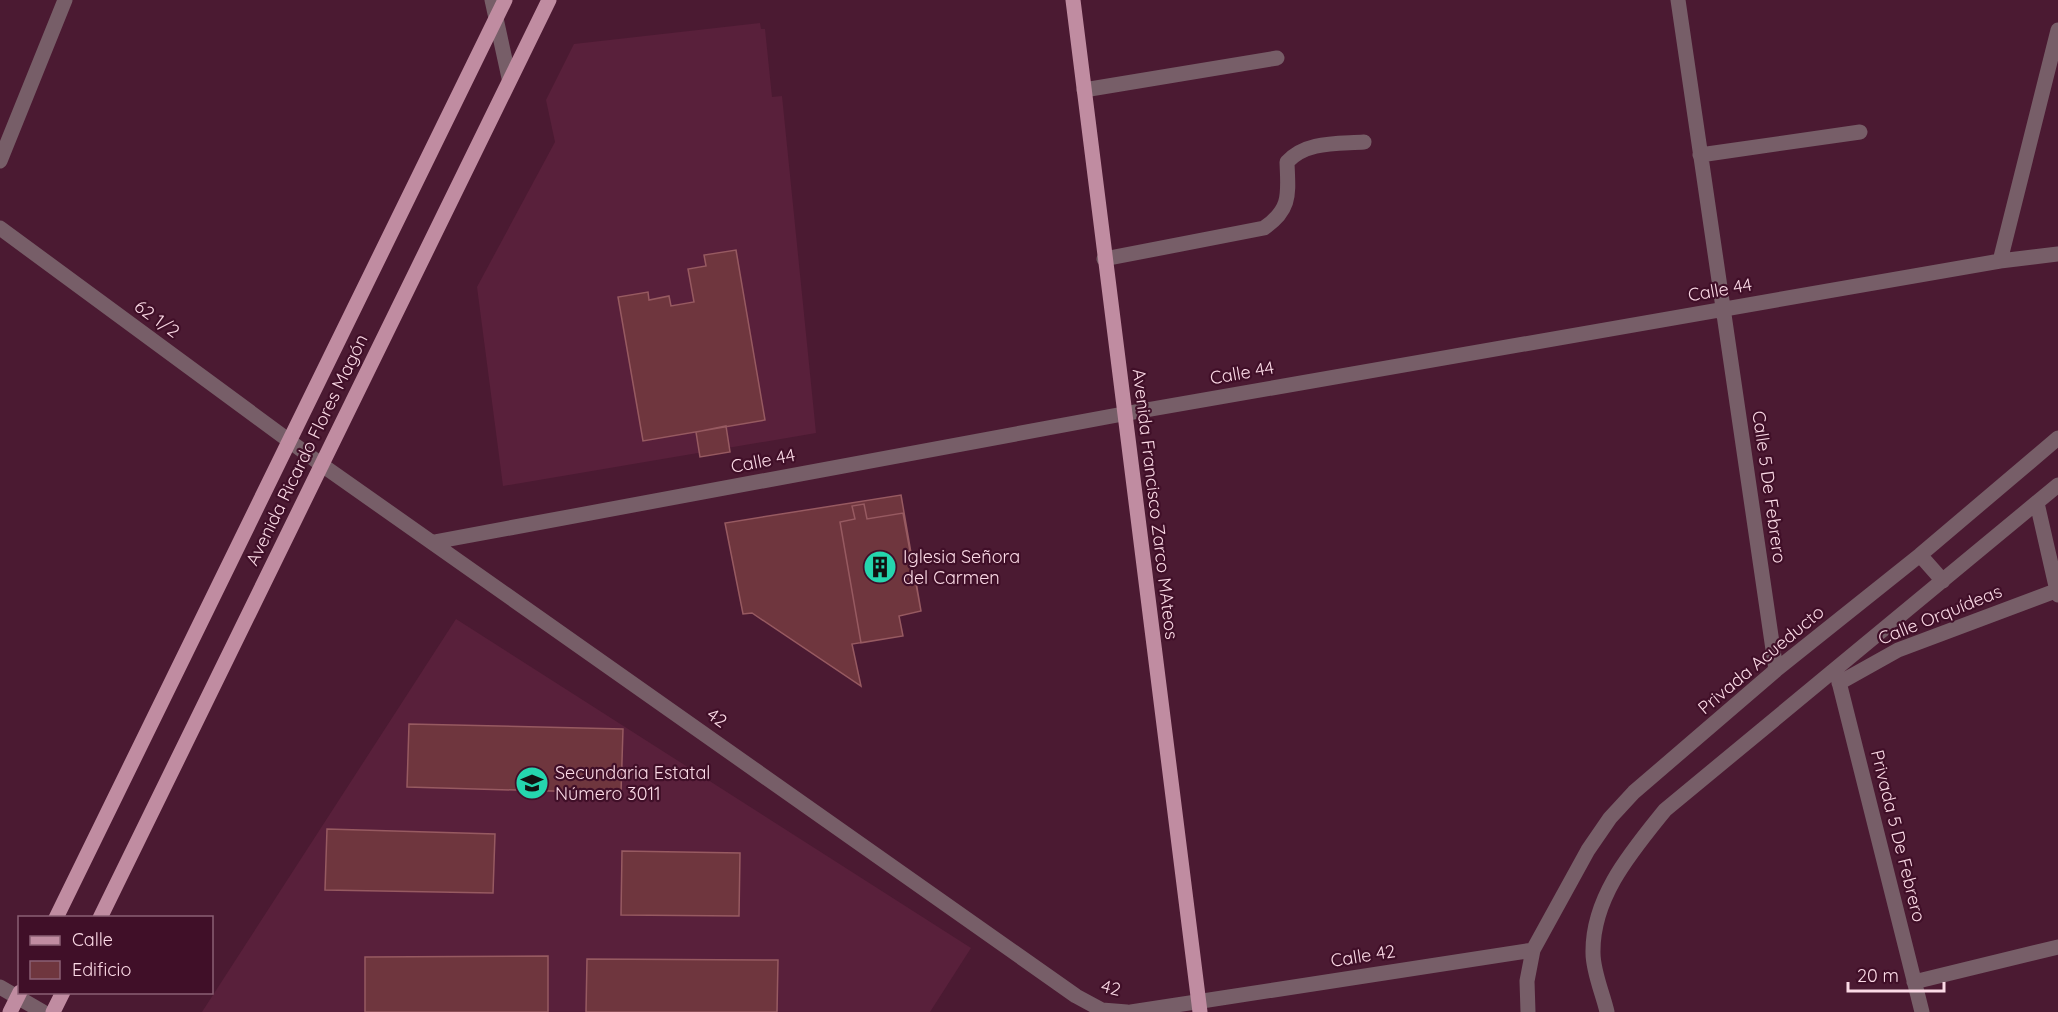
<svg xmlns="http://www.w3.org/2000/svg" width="2058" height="1012" font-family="Quicksand,sans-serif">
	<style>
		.built { fill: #59203b }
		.building { fill: #6f363e; stroke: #975a61; stroke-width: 1.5 }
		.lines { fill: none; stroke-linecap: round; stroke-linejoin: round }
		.service { stroke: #775e68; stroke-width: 15 }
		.minor { stroke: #775e68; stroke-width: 15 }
		.primary { stroke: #c08ca1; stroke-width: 15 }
		.labels { text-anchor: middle; stroke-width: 4.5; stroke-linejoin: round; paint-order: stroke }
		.street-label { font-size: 18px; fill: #fbdae6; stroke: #400f28 }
		.poi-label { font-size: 18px; fill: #fbdae6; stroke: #400f28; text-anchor: start }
	</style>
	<rect width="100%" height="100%" fill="#4b1a32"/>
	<path class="built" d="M760,23l1,6h4l7,68 10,-1 34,337 -313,53 -26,-199 78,-145 -9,-42 28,-56z
		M456,619l515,329 -41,64h-728z"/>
	<path class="building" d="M736,250l29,170 -122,21 -25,-144 30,-5 1,8 20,-4 2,10 23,-4 -6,-33 18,-3 -2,-11z
		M726,426l4,26 -30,5 -4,-25z
		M901,495l20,116 -22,5 4,20 -51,8 9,42 -109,-73 -9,1 -18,-91z
		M864,504l3,15 36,-6 18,98 -22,5 4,20 -42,7 -21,-121 15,-3 -3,-13z
		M409,724l214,5 -2,64 -214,-6z
		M327,829l168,5 -2,59 -168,-3z
		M622,851l118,2 -1,63 -118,-1z
		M548,956v56h-183v-55z
		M587,959l191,1 -1,52h-191z"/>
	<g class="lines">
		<path class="service" d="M1084,90l193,-32
			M1104,259l160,-31c28,-19 24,-35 23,-66 19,-21 50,-18 77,-20"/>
		<path class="minor" d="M492,0l17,78
			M1678,0l98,670
			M1700,155l160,-23
			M0,161l65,-161
			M0,228l322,237 754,531 26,14 25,2
			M2000,261l58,-231
			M2037,503l21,92
			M434,542l689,-128 877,-153 58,-7
			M1920,555l23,26
			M1836,670l86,342
			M1839,683l59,-33 160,-60
			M1914,982l144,-35
			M0,987l43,25
			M1131,1012l402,-62
			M1528,1012l-1,-31 6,-31 55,-100 22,-32 24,-26 142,-122 144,-115 138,-117
			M1607,1012c-4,-18 -14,-40 -14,-59 -1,-56 39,-102 72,-143l393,-325"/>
		<path class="primary" d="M1073,0l127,1012
			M56,918l449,-918
			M100,918l449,-918
			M10,1012l10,-20
			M53,1012l10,-20"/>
	</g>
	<defs>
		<g id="building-disc" transform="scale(1.725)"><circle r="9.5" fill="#25d5ae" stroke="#400f28"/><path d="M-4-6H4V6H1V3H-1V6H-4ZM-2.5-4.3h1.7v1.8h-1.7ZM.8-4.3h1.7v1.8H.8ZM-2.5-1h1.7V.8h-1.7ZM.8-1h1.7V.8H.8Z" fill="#111"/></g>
		<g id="school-disc" transform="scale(1.725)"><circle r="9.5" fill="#25d5ae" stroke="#400f28"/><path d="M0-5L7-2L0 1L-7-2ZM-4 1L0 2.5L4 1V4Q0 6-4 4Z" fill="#111"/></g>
	</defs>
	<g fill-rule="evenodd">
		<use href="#building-disc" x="880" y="567"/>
		<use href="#school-disc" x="532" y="783"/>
	</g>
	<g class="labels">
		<g class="street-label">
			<text transform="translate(1720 290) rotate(-10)" y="6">Calle 44</text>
			<text transform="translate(157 319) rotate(36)" y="6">62 1/2</text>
			<text transform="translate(1242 373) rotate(-10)" y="6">Calle 44</text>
			<text transform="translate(307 450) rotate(-64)" y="6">Avenida Ricardo Flores Magón</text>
			<text transform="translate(763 461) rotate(-11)" y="6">Calle 44</text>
			<text transform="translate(1769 487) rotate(82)" y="6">Calle 5 De Febrero</text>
			<text transform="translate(1155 504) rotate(83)" y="6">Avenida Francisco Zarco MAteos</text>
			<text transform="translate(1940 615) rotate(-22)" y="6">Calle Orquídeas</text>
			<text transform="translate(1761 660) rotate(-40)" y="6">Privada Acueducto</text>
			<text transform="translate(717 718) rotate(35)" y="6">42</text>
			<text transform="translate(1898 836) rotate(76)" y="6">Privada 5 De Febrero</text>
			<text transform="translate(1363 956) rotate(-9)" y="6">Calle 42</text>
			<text transform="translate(1111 988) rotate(14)" y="6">42</text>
		</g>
		<g class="poi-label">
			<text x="903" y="563">Iglesia Señora<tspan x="903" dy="21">del Carmen</tspan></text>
			<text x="555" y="779">Secundaria Estatal<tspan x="555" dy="21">Número 3011</tspan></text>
		</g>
	</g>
	<rect x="18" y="916" width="195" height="78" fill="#400f28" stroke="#8b6074" stroke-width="1.5"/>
	<rect x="30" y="936" width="30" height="9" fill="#c08ca1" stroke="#8b6074" stroke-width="1.5"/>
	<text x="72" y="946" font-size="18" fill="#fbdae6">Calle</text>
	<rect x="30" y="961" width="30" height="18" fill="#6f363e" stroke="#8b6074" stroke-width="1.5"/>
	<text x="72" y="976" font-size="18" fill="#fbdae6">Edificio</text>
	<path d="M1848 982v9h96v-9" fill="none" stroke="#fbdae6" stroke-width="3"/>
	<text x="1857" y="982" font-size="18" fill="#fbdae6" stroke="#400f28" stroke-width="4.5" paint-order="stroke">20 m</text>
</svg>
